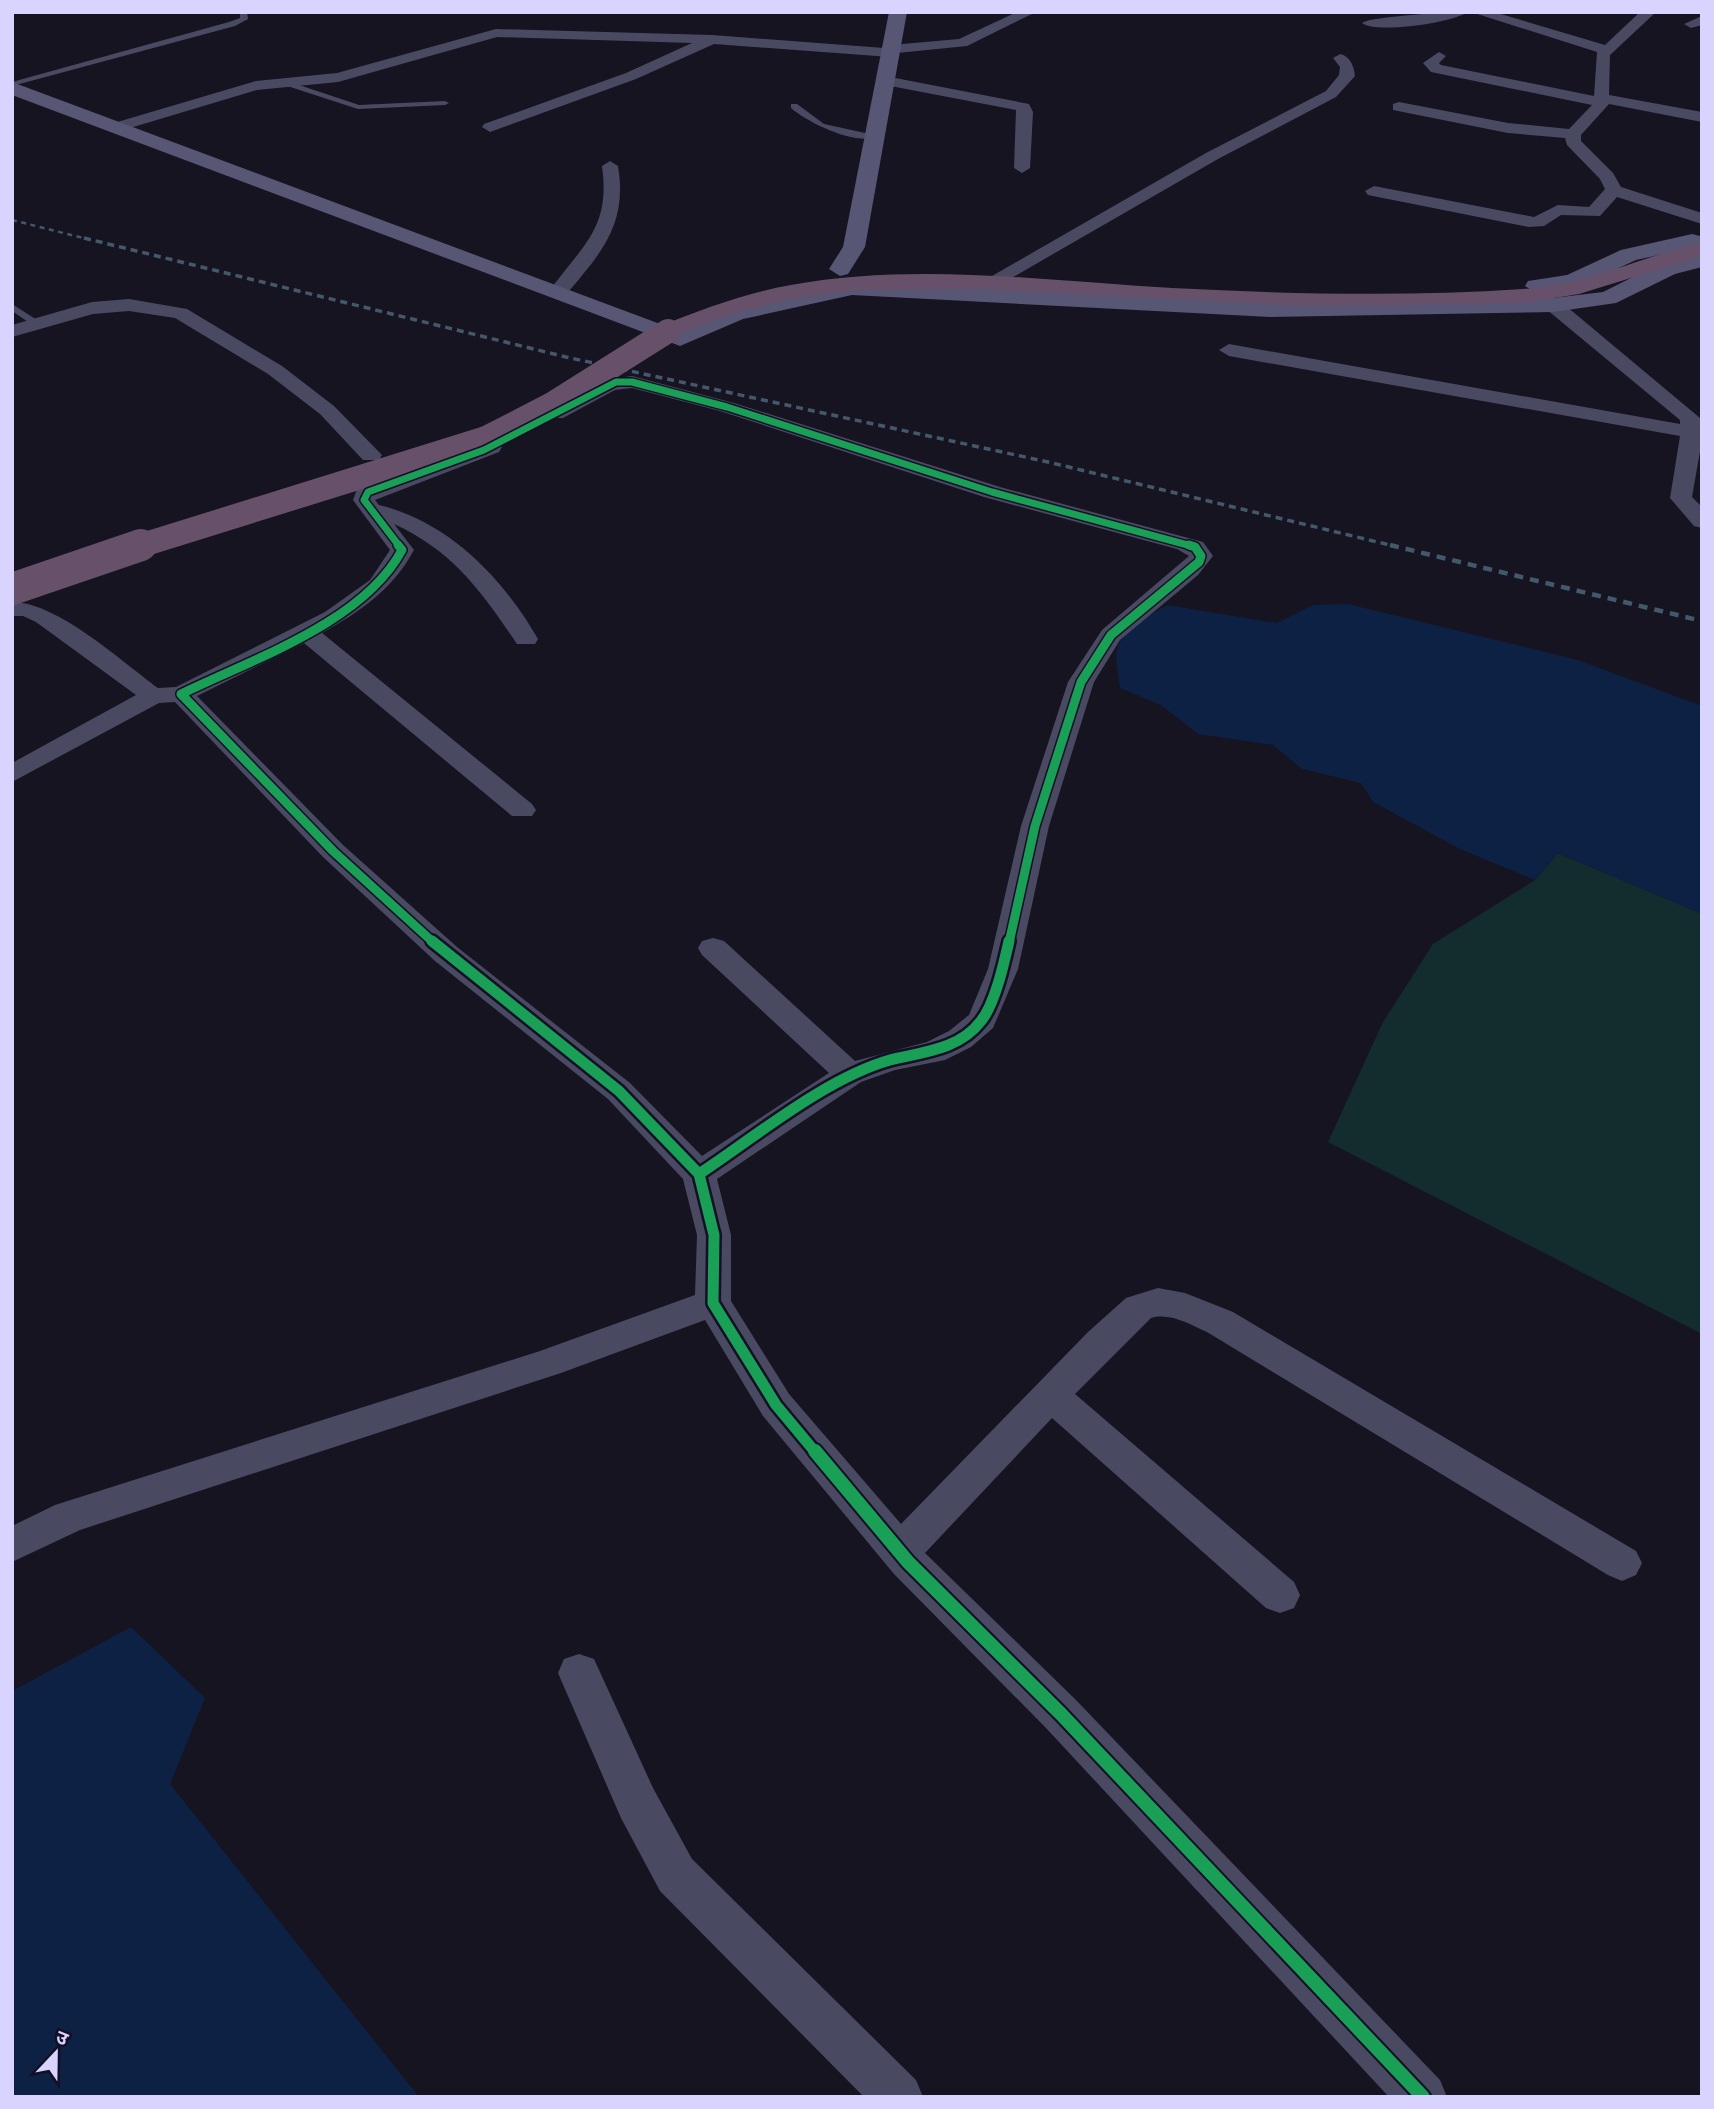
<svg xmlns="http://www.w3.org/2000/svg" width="1714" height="2109" font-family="Overpass,'Noto Sans Devanagari',sans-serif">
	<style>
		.green { fill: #132c2d }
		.water { fill: #0d2144 }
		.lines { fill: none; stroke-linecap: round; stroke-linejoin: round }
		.lane { fill: #4a4962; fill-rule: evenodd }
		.street { fill: #4a4962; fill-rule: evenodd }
		.secondary { fill: #575674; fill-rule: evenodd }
		.highway { fill: #67516a; fill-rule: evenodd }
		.rail-far2 { stroke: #43596b; stroke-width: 2.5; stroke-dasharray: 5 4.5; stroke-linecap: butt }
		.rail-far1 { stroke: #43596b; stroke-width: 3.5; stroke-dasharray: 7 5; stroke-linecap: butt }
		.rail { stroke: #43596b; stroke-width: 4.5; stroke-dasharray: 9 7; stroke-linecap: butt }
		.highway-bridge-far1 { stroke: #67516a; stroke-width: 24 }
		.highway-bridge { stroke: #67516a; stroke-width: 32 }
		.cycleway-far3-casing { stroke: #130f26; stroke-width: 10 }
		.cycleway-far2-casing { stroke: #130f26; stroke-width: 12 }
		.cycleway-far1-casing { stroke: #130f26; stroke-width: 16 }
		.cycleway-casing { stroke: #130f26; stroke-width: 18 }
		.cycleway-far3 { stroke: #1a9f57; stroke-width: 7 }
		.cycleway-far2 { stroke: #1a9f57; stroke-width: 9 }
		.cycleway-far1 { stroke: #1a9f57; stroke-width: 11 }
		.cycleway { stroke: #1a9f57; stroke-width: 14 }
	</style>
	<rect width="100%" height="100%" fill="#161421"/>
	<path class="green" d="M1558,853l144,61v420l-374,-192 55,-120 50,-78 102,-64z"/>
	<path class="water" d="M1348,604l230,56 124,46v208l-144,-61 -23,27 -75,-31 -87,-47 -12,-19 -59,-14 -29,-24 -75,-11 -37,-29 -41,-17c-1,-12 -7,-32 -1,-44 8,-17 33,-30 48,-39l110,18 36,-18z
		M131,1627l74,71 -35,86 249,313h-407v-406z"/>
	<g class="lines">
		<path class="lane" d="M240,12h7l1,7 -13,7 -223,60v-4l217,-60 11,-4z
			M284,80l75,25 86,-4 4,2 -4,2 -87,4 -77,-25z
			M791,104h6l27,20 55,12c-21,11 -71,-13 -88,-28z
			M12,304l28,18v4h-6l-22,-15z"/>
		<path class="street" d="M1017,12h19l-69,34 -70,7 -7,4 -176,-13 -78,35 -146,53 -8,-5 2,-3 142,-51 66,-30 -195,-6 -159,45 -81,8 -137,41 -8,-5 2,-3 142,-42 81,-8 159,-44 216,6 172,13 7,-3 68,-6z
			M1437,12h30c-13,11 -93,22 -105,11 7,-6 60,-8 75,-11z
			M1471,12h23l111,33 35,-33h16l-46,43 -1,40 93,17v10l-93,-18 -28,31v6l32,32 8,14 81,26v11l-85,-27 -17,19 -39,-1 -17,11 -15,1 -161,-32 -3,-4 9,-5 160,31 24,-12 31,2 16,-18 -5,-10 -33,-34 -2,-7 -57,-5 -115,-23v-6l6,-2 109,21 61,6 23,-24 -161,-33 -8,-9 16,-11 7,4 -7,7 2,2 153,31 3,-44z
			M1702,16v9l-11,3 -7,-4z
			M1340,54c10,2 14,12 15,22l-19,21 -118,62 -210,121 -7,2 -9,-6 214,-123 120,-62 13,-16 1,-8 -7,-9z
			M885,76l144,28 4,8 -3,56 -8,5 -8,-5 2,-58 -136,-26 -3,-3z
			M610,161l8,5c10,60 -18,88 -54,131h-14l-2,-4c33,-47 63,-63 54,-127z
			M129,299l58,10 95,57 52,40 48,49 -3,5h-16l-43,-46 -52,-40 -93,-56 -46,-7 -36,3 -81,23v-12l80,-23z
			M1553,299l7,2 140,117 2,22 -10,57 10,10v21l-8,-2 -24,-28 10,-62 -451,-80 -10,-6 10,-6 451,80v-4l-134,-111 -2,-4 2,-4z
			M632,376l102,27 266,84 203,55 10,14 -15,19 -78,65 -26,42 -45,144 -31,143 -25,59 -22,19 -26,13 -50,10 -34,12 -144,97 14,56v66l58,93 112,130 187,-192 38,-34 32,-10 27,5 48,19 403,239 6,12 -6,12 -14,6 -14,-6 -401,-243c-16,-7 -37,-20 -56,-14l-76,76 219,188 6,13 -6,13 -14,5 -14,-5 -214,-190 -127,135 151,147 364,380 7,17h-58l-343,-369 -152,-154 -131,-158 -58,-96 -144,53 -481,157 -68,32v-36l43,-21 485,-154 155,-56 2,-60 -14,-56 -75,-80 -173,-138 -112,-104 -148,-155 -16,1 -147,79v-19l124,-68 -100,-73 -13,-6h-11v-14c45,0 109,59 146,86l18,-1 149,-75 45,-32 20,-30 -37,-50 4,-11 126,-47h16l3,5 -3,5 -124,48 4,5c70,17 124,73 159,134l-3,5h-18c-35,-52 -64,-93 -123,-120l20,26c-22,40 -53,61 -92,83l210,171 4,6 -4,6h-20l-208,-173 -107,53 146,149 114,102 173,136 72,73 127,-83 -127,-118 -4,-7 4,-7 11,-3 11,3 131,120 72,-19 22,-11 20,-16 19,-46 33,-143 47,-144 34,-52 87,-74 -12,-7 -193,-52 -264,-86 -88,-23 -17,2 -52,28h-14l-3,-4 57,-34z
			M579,1654l15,5 59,129 39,71 224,221 7,17h-59l-204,-206 -39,-73 -63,-145 6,-14z"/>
		<path class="secondary" d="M889,12h18l-42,235 -17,27 -8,2 -11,-7 14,-22z
			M12,82l667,249 49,-22 124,-28 418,22 283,-5 50,-6 56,-28 43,-11v14l-27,7 -59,29 -63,9 -283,5 -418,-22 -109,24 -63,27 -668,-251z
			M1692,234l8,2v10l-64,14 -56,26 -44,7 -11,-7 3,-5 39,-6 54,-25z"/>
		<path class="highway" d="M1702,242v14l-123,38 -56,9 -218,3 -324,-17 -127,1 -63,9 -54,13 -69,26 -8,-2 -4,-5 4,-5c43,-17 85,-33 131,-41 125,-23 255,-4 381,3 116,6 234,9 351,1 62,-4 119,-32 179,-47z"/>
		<path class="rail-far2" d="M12,220l79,20"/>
		<path class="rail-far1" d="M84,238l482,119 482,105 350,85"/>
		<path class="rail" d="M1390,545l312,76"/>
		<path class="highway-bridge-far1" d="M136,547l350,-109 66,-34 116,-73"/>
		<path class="highway-bridge" d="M12,589l129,-44"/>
		<g class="cycleway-far3-casing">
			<path id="cycleway-far3" d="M400,547l-36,-47 4,-8 116,-42 132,-68h16l95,25 265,85 203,55"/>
		</g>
		<g class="cycleway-far2-casing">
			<path id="cycleway-far2" d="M398,545l4,5c-39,73 -150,109 -221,144l152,157 101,92
				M1009,943l26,-117 46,-144 30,-47 88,-73 2,-6 -6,-9 -6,-2"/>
		</g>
		<g class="cycleway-far1-casing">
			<path id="cycleway-far1" d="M432,941l187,150 80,83
				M699,1174l15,61 -1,68 63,102 40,48
				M699,1174c56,-37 127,-96 191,-114 32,-8 69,-10 91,-39 14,-17 23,-58 28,-80"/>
		</g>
		<g class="cycleway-casing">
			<path id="cycleway" d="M815,1451l93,111 153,152 362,383"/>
		</g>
		<use href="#cycleway-far3" class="cycleway-far3"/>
		<use href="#cycleway-far2" class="cycleway-far2"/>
		<use href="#cycleway-far1" class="cycleway-far1"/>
		<use href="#cycleway" class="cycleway"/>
	</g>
	<rect width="1714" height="2109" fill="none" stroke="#d9d4ff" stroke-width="28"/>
	<g transform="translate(56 2053) rotate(22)" stroke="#130f26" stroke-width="5" paint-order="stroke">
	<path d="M0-5L12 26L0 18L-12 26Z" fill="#d9d4ff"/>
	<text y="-10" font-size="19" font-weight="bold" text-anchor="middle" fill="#d9d4ff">उ</text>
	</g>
</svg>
